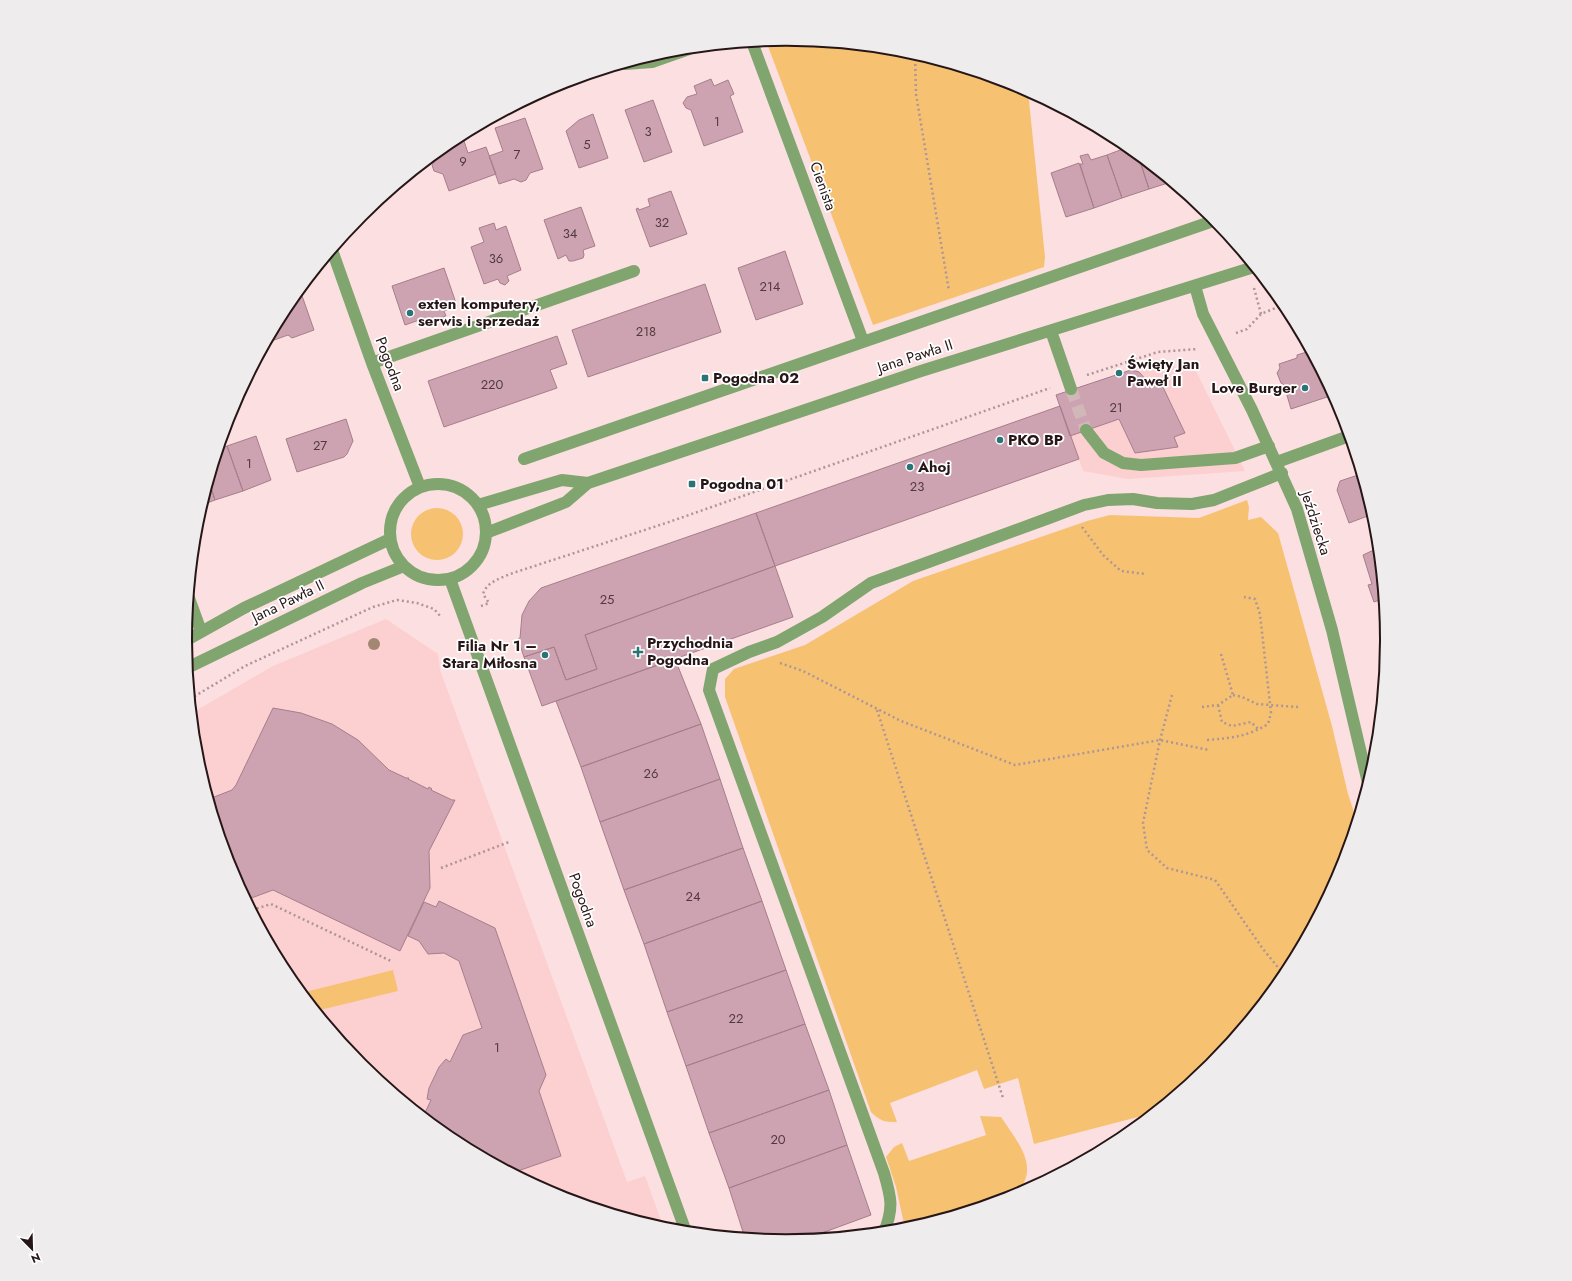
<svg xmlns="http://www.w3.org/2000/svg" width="1572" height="1281" font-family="Jost,sans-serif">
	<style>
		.built { fill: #fccfd0 }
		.green { fill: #f6c272 }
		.building { fill: #cea3b1; stroke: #a67e8c }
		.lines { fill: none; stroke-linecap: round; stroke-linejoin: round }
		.minor-tunnel { stroke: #d1b7b8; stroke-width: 12; stroke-dasharray: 12 6; stroke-linecap: butt }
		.path { stroke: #ae9596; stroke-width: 2.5; stroke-dasharray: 2 3; stroke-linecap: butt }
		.minor { stroke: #80a56f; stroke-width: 12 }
		.tree { fill: #a28872 }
		.poi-dot { fill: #2a7475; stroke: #fff; stroke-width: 1.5 }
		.labels { text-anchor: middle; stroke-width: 3.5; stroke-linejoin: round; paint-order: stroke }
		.number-label { font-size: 13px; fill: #51393e }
		.street-label { font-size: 15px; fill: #271617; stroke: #fff }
		.poi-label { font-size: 15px; font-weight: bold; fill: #271617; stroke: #fff; text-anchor: start }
		.rim { fill: none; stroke: #271617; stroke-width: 2 }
	</style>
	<rect width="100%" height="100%" fill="#fcdfe0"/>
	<path class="built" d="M1156,361l26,8 12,-2 51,104 -117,8 -45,-8 -27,-76z
		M386,619l52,35 2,16 187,512 18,-6 19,53 -108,-33 -104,-55 -91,-75 -75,-92 -56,-104 -34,-112 -4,-45 81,-47z"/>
	<path class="green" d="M786,39l118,12 112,34 12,6 17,166 -1,10 -171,58 -107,-284z
		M1247,500l2,7 -1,13 13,-3 17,16 54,193 16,68 9,27 -15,50 -56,104 -75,91 -70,58 -3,-7 -104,27 -16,-66 -34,11 -7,-19 -87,33 7,19c-13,0 -17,-1 -26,-10l-146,-415v-18l9,-10 71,-24 108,-64 174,-60 23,-6 89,3z
		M411 534a26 26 0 1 1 52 0a26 26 0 1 1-52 0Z
		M393,970l5,21 -82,20 -15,-18z
		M980,1116l21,1c18,27 43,54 10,81l-101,30 -6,-4 -8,-37 -10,-30 8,-10 8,-4 7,18 77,-26z"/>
	<path class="building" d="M711,79l3,7 14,-6 6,14 -4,2 13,36 -39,14 -13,-36 -5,-2 -3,-5 4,-6 10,-3 -3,-8z
		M653,100l19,52 -28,10 -19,-52z
		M593,114l15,44 -29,10 -13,-37 13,-11z
		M525,118l18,51 -13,4 -4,7 -5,2 -7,-3 -15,5 -10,-28 14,-5 -8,-23z
		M462,135l6,18 18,-6 10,27 -47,17 -6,-17 -9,-3 -2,-6 6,-8 -2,-4 16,-13z
		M1128,147l10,8 11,34 -27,9 -15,-43z
		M1088,154l3,6 16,-5 15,43 -28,10 -14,-44h3l-3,-8z
		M1138,155l33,27 -22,7z
		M1079,163l15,45 -28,9 -15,-44z
		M671,191l16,43 -37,13 -14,-38 2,-1 1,2 11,-4 -2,-7z
		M581,207l14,39 -12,4 1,5 -1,3 -10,3h-4l-3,-6 -8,4 -14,-39z
		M494,223l2,7 10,-4 15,44 -14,6 2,5 -4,4 -5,-2 -2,-4 -14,5 -13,-37 13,-5 -5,-14z
		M785,251l18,53 -47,16 -18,-52z
		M444,268l13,38 -13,5 2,5 -22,8 -2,-5 -17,6 -13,-39z
		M705,284l16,48 -133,45 -16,-47z
		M300,290l14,40 -22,8 -4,-3 -22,8 20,-37z
		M557,336l10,28 -17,6 7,18 -113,39 -16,-46z
		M1310,351l18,34 -3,1 5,10 -39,13 -7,-24 -3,-2 -4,-10 3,-5 -1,-4 18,-6v-3z
		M1131,370l8,2 10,11 10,-4 26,54 -11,4 4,10 -43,6 -16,-34 -49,17 -14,-41z
		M1060,406l19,53 -304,107 -19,-53z
		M346,419l7,22 -6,13 -3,3 -47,15 -11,-33z
		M256,436l15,44 -28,11 -16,-45z
		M227,446l16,45 -28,9 -6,-18 9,-32z
		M1361,474l12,40 -24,9 -12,-33 3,-9z
		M209,482l6,18 -13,5z
		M756,513l19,53 -190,69 12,34 -31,11 -12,-33 -30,10 -6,-18 2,-1 2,-23 7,-14 12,-13z
		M1378,548l5,51 -9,3 -6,-17 4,-1 -9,-29z
		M775,566l18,51 -251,89 -18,-49 30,-10 12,33 31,-11 -12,-34z
		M675,659l26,65 -120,43 -25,-66z
		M273,708l28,5 31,11 26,16 31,30 17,8h3l-1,1 20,10 1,-2 3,2 -1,1 21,10h3l-26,51 1,37 -30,63 -127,-61 -27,10 -16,-30 -21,-71 23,-9 4,-5z
		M701,724l19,55 -120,43 -19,-55z
		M720,779l23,69 -119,42 -24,-68z
		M743,848l19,53 -118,43 -20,-54z
		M439,901l56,27 51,147 -7,16 22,65 -49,17 -60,-33 -29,-23 8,-17 -4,-1 2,-11 10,-21 7,-8 4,3 13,-27 19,-7 -23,-67 -15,-8 -16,1 -9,-13 -11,-5 16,-34 12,5z
		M762,901l24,69 -119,42 -23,-68z
		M786,970l19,54 -119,42 -19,-54z
		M805,1024l24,66 -120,43 -23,-67z
		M829,1090l18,55 -118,43 -20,-55z
		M847,1145l24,70 -71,26 -14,1 -41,-4 -16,-50z"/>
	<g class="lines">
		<path class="minor-tunnel" d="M1071,389l15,41"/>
		<path class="path" d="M915,54l1,40 33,197
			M1254,288l7,26
			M1236,333l11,-4 14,-15 24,-10
			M1087,375l71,-23 40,-3
			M1082,527l21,28 18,16 24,3
			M481,606l8,-3 -6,-9c4,-12 16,-15 27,-20l159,-52 381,-134
			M780,663l23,8 98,50 114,44 145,-25 49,10
			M1172,695l-12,45 -17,83 4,27 20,18 48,12 48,69 22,27
			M1233,695l9,2 15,7 41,3
			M190,699l55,-33 128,-59 24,-7 20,3 17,6 7,8
			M1218,705l4,17 10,4 19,-4 8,8
			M1202,707l16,-2 15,-10 -12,-41
			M877,710l126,388
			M1207,740c23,-2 40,-3 61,-16l3,-11 -11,-99 -5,-15 -11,-2
			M441,868l68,-26
			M252,910l19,-6 122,58"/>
		<path class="minor" d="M752,42l111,299
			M625,64l27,-2 37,-13
			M332,250l40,113 48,124
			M1195,286l8,28 49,96 45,99 35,121 36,153
			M1051,331l20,58
			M372,363l262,-92
			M1086,430l18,23 19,10 18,2 94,-7 34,-12
			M524,459l692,-239
			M1277,462l72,-26
			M390 532a48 48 0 1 1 96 0a48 48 0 1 1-96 0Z
			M478,505l84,-25 26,3
			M486,533l80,-31 22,-19 333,-112 333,-104
			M450,579l236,653
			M189,598l12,33
			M185,641l59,-33 146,-69
			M187,668l175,-85 42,-17
			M882,1233l2,-1c10,-24 7,-35 0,-59l-175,-483 4,-21 36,-17 28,-10 45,-25 49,-34 178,-65 35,-13 24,-5 25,-1 24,4 35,1 22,-4 68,-27"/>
	</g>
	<circle class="tree" cx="374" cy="644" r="6"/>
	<g class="poi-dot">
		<circle cx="410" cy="313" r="4"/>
		<circle cx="1119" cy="373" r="4"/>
		<rect x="701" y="374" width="8" height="8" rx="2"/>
		<circle cx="1305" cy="388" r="4"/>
		<circle cx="1000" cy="440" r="4"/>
		<circle cx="910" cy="467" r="4"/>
		<rect x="688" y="480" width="8" height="8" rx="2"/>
		<path d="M636 646h4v4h4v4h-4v4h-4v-4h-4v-4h4z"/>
		<circle cx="545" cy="655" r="4"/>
	</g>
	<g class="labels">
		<g class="number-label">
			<text x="717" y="126">1</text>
			<text x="648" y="136">3</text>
			<text x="587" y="149">5</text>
			<text x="517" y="159">7</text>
			<text x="463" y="166">9</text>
			<text x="662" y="227">32</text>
			<text x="570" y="238">34</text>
			<text x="496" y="263">36</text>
			<text x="770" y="291">214</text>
			<text x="646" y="336">218</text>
			<text x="492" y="389">220</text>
			<text x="1116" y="412">21</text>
			<text x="320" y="450">27</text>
			<text x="249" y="468">1</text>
			<text x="917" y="491">23</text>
			<text x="607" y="604">25</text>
			<text x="651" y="778">26</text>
			<text x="693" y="901">24</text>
			<text x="736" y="1023">22</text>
			<text x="497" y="1052">1</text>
			<text x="778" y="1144">20</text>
		</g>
		<g class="street-label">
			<text transform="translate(823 186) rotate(70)" y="5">Cienista</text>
			<text transform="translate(915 356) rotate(-18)" y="5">Jana Pawła II</text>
			<text transform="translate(390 364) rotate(69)" y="5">Pogodna</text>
			<text transform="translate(1316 523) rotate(72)" y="5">Jeździecka</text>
			<text transform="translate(288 601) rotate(-26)" y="5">Jana Pawła II</text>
			<text transform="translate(583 900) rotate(70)" y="5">Pogodna</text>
		</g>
		<g class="poi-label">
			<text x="418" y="309">exten komputery,<tspan x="418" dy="17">serwis i sprzedaż</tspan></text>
			<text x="1127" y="369">Święty Jan<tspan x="1127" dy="17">Paweł II</tspan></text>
			<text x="713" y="383">Pogodna 02</text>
			<text x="1297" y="393" text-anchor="end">Love Burger</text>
			<text x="1008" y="445">PKO BP</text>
			<text x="918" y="472">Ahoj</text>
			<text x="700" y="489">Pogodna 01</text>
			<text x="647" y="648">Przychodnia<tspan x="647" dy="17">Pogodna</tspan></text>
			<text x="537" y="651" text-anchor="end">Filia Nr 1 –<tspan x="537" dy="17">Stara Miłosna</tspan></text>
		</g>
	</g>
	<path d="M0 0H1572V1281H0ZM192 640a594 594 0 1 1 1188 0a594 594 0 1 1-1188 0Z" fill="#eeecec" fill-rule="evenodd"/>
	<path class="rim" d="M192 640a594 594 0 1 1 1188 0a594 594 0 1 1-1188 0Z"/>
	<g transform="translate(32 1249) rotate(157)" stroke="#ffffff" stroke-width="3" paint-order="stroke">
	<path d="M0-3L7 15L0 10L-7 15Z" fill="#271617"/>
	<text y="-6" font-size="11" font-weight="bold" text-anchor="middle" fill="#271617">N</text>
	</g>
</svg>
